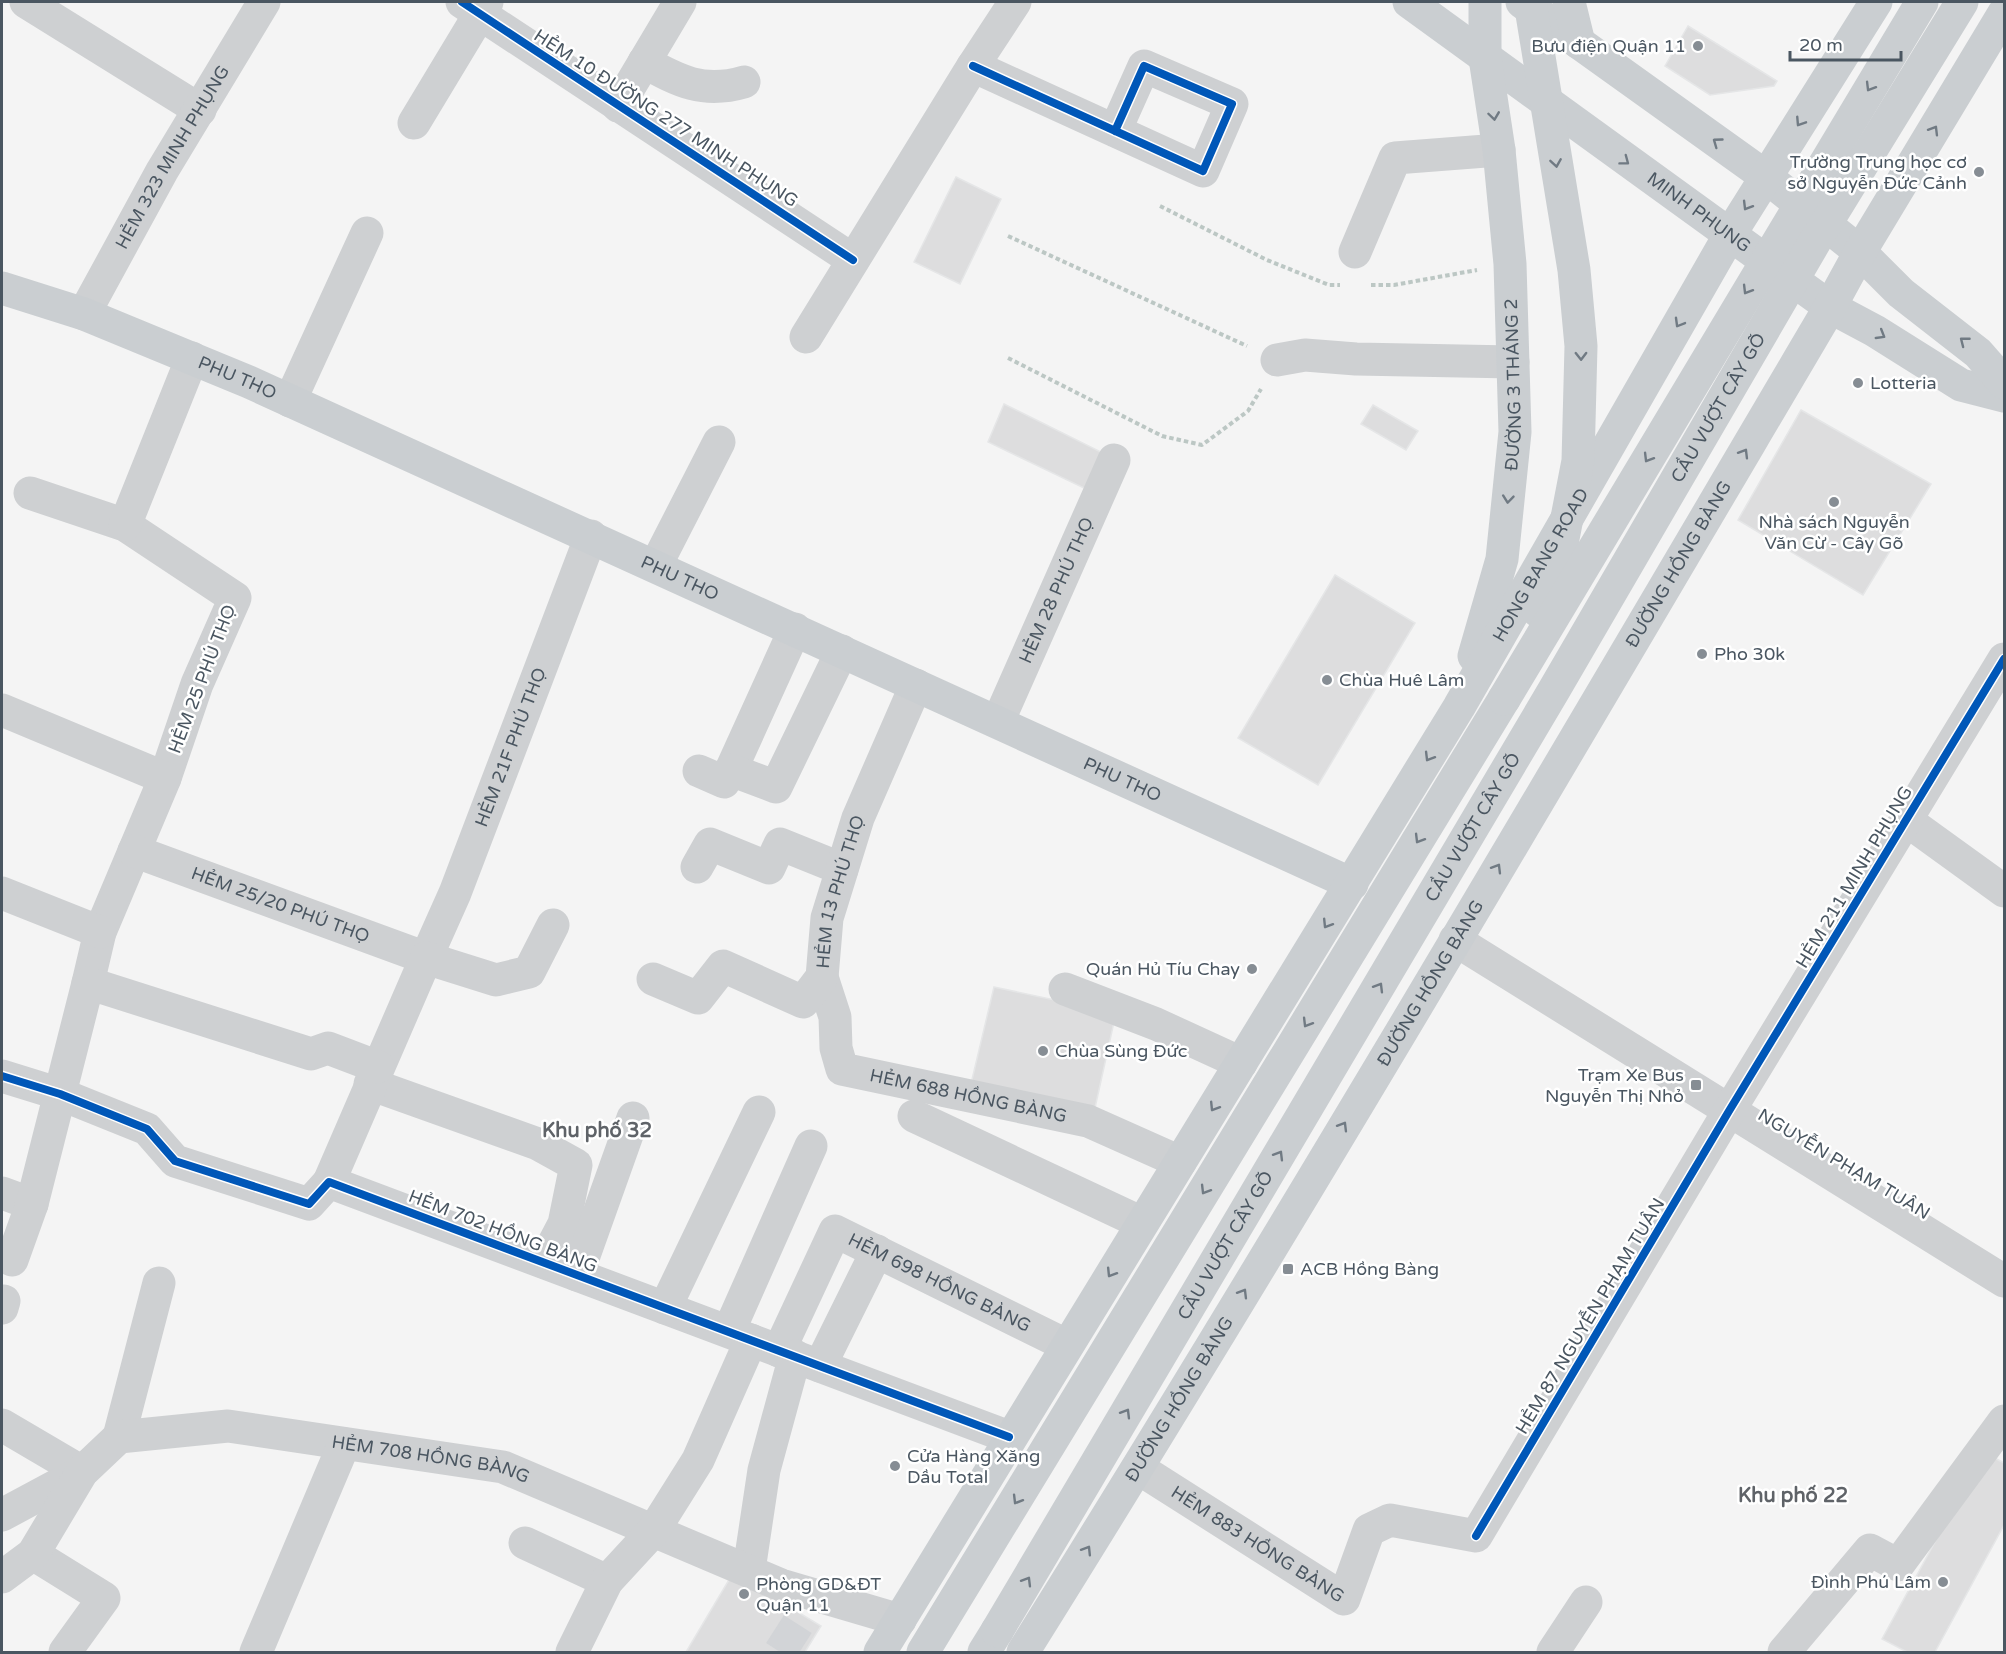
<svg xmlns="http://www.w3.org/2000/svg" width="2006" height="1654" font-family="'Varela Round',sans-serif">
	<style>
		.building { fill: #ddddde; stroke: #e5e6e7; stroke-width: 1.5 }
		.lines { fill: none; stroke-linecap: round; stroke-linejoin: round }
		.minor-tunnel { stroke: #d2d4d7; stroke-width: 33; stroke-dasharray: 33 16; stroke-linecap: butt }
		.path { stroke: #bcc7c4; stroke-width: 4; stroke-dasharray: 4.5 3; stroke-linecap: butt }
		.minor { stroke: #ced0d2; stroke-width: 33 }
		.major { stroke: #caced1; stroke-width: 33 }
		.major-bridge { stroke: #caced1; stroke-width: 33 }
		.cycleway-casing { stroke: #fff; stroke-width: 11 }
		.cycleway { stroke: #0057b8; stroke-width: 8 }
		.oneway { stroke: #707a83 }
		.poi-dot { fill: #868d94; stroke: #fff; stroke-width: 2 }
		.labels { text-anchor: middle; stroke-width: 5; stroke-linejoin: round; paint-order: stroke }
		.poi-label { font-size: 18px; fill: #4a5661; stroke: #fff; text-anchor: start }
		.street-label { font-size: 18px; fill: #4a5661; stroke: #fff }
		.neighbourhood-label { font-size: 20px; font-weight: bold; fill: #5f6368; stroke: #fff }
	</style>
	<rect width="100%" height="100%" fill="#f4f4f4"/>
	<path class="building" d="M1688,26l89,55 -3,5 -64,9 -45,-29z
		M956,177l45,22 -41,85 -46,-22z
		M1004,404l97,48 -15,37 -98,-47z
		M1373,405l45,26 -12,19 -45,-26z
		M1801,410l130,74 -68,111 -125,-75z
		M1335,575l80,48 -97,162 -80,-47z
		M994,987l122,26 -23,104 -123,-29z
		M1984,1452l20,11v62l-69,127h-28l-25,-13z
		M733,1573l88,53 -16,26h-119z"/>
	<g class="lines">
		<path class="minor-tunnel" d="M780,1652l23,-36"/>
		<path class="path" d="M1160,206l107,54 62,25h11
			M1008,236l239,110
			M1371,285h23l83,-15
			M1008,358l154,78 40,9 46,-34 13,-22"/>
		<g class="minor">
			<path d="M26,2l174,108"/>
			<path d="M462,2l391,258"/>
			<path d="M644,62c35,19 59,32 100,20"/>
			<path d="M973,66l230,105 29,-67 -88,-38 -29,65"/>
			<path d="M618,106l62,-104"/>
			<path d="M414,123l73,-121"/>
			<path d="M1355,252l40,-94 104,-8"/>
			<path id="s1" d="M84,314l78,-143 102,-169"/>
			<path d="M806,337l167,-271 42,-64"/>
			<path d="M1277,360l28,-5 51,4 157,3"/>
			<path d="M290,401l77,-168"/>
			<path d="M30,493l95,32 110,73 -38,86 -32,94 -65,154 -12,51"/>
			<path d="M125,525l67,-167"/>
			<path d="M656,565l63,-123"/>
			<path d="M2,710l163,68"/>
			<path id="s2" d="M998,722l116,-262"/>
			<path d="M731,770l64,-141"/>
			<path d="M699,771l25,11 7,-12 45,17 66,-136"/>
			<path d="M1906,820l98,71"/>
			<path id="s3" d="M134,851l292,107 29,-65 136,-357"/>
			<path d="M697,867l13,-23 59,24 11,-24 62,25"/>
			<path d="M2,893l98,39"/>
			<path d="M1455,940l549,341"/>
			<path id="s4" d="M822,977l13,40 1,31 6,21 246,52 92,41"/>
			<path id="s5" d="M653,979l45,19 25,-32 80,36 19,-25 5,-59 31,-100 58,-133"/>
			<path d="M1065,989l91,35 85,39"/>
			<path d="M2,1076l58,18 87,35 28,32 134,43 20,-22 680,255"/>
			<path d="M370,1084l168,60 38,21 -12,59 -20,38"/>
			<path d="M914,1116l228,107"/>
			<path d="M329,1182l97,-224 70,22 33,-8 24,-47"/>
			<path d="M2,1193l30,11"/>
			<path d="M12,1260l20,-56 56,-221 223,71 17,-6 50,19"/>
			<path d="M577,1275l56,-157"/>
			<path d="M2,1308l2,-7"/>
			<path d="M665,1308l94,-196"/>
			<path d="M729,1331l82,-185"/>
			<path id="s6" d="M779,1351l56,-120 231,114"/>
			<path d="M820,1366l57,-115"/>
			<path d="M2,1425l80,47"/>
			<path d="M119,1437l40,-154"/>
			<path id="s7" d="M1138,1468l206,131 25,-69 21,-10 86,16 253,-425 275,-452"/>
			<path d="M2,1515l78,-42"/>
			<path d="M525,1543l82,38"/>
			<path d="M33,1554l71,44 -39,54"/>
			<path d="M749,1570l15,-100 31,-114"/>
			<path id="s8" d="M2,1577l31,-23 49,-82 37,-35 109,-11 275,41 278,118 119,35"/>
			<path d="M256,1652l88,-208"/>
			<path d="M572,1652l35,-71 47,-51 44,-70 53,-120"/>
			<path d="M1553,1652l33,-50"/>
			<path d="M1784,1652l86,-102 28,15 106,-144"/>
		</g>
		<g class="major">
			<path id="s9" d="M1409,2l421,305 45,24 86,54 43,11"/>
			<path d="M1522,2l243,174 95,76 41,41 77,60 26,30"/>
			<path d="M1569,2l10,41"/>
			<path id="s10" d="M2,288l82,26 165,68 1103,502"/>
			<path id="s11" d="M1474,656l28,-97 13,-127 -5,-168 -11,-114 -14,-92v-56"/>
			<path id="s12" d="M880,1652l579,-945 270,-471 147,-234"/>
			<path d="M923,1652l581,-953"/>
			<path d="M984,1652l13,-21"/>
			<path id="s13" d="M1023,1652c277,-443 541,-894 807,-1345l30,-55 144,-239"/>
		</g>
		<g class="major-bridge">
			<path d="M1530,2l44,268 7,76 -3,115 -18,93 -22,57"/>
			<path d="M1504,699l418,-697"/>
			<path id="s14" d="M997,1631l557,-941 263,-452 145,-236"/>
		</g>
		<g class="cycleway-casing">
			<path id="cycleway" d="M462,2l391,258
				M973,66l230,105 29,-67 -88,-38 -29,65
				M2,1076l58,18 87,35 28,32 134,43 20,-22 680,255
				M1476,1536l253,-425 275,-452"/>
		</g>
		<use href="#cycleway" class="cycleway"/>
	</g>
	<defs><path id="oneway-chevron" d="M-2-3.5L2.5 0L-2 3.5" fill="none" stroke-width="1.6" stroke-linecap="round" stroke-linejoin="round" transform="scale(1.5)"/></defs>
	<g class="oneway">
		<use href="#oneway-chevron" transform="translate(1870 87) rotate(121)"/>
		<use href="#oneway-chevron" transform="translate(1494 116) rotate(82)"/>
		<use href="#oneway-chevron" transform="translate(1800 122) rotate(123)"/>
		<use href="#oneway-chevron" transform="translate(1934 130) rotate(-59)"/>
		<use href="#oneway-chevron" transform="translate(1717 142) rotate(-144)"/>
		<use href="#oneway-chevron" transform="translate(1625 161) rotate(37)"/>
		<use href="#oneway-chevron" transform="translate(1556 163) rotate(81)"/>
		<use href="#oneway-chevron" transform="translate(1747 206) rotate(121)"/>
		<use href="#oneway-chevron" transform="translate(1747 290) rotate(121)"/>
		<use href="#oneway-chevron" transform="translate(1679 323) rotate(120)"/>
		<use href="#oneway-chevron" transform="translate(1881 335) rotate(31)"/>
		<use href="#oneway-chevron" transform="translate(1964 341) rotate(-142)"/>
		<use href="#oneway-chevron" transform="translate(1581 356) rotate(89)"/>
		<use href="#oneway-chevron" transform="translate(1744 453) rotate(-59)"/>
		<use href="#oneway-chevron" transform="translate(1648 458) rotate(121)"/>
		<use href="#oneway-chevron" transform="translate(1508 499) rotate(96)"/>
		<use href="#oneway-chevron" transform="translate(1429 757) rotate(121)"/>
		<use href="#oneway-chevron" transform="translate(1419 839) rotate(121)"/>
		<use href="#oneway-chevron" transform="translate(1497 868) rotate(-59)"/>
		<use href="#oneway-chevron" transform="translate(1327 924) rotate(122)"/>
		<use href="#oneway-chevron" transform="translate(1379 987) rotate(-59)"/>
		<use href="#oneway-chevron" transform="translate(1307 1023) rotate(121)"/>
		<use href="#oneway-chevron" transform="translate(1214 1107) rotate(122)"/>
		<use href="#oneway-chevron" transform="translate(1343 1126) rotate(-59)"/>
		<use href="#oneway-chevron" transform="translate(1279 1155) rotate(-59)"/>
		<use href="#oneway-chevron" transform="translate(1205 1190) rotate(121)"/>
		<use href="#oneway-chevron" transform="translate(1111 1273) rotate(122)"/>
		<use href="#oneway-chevron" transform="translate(1243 1293) rotate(-59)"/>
		<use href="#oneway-chevron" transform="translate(1126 1413) rotate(-59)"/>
		<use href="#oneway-chevron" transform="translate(1017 1500) rotate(121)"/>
		<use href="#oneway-chevron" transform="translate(1087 1550) rotate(-58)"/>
		<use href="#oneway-chevron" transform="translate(1027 1581) rotate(-59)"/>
	</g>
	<g class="poi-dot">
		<circle cx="1698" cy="46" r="6"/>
		<circle cx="1979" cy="172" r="6"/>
		<circle cx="1858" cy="383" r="6"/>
		<circle cx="1834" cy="502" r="6"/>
		<circle cx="1702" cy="654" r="6"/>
		<circle cx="1327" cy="680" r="6"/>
		<circle cx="1252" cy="969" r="6"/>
		<circle cx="1043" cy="1051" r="6"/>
		<rect x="1690" y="1079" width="12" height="12" rx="3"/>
		<rect x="1282" y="1263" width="12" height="12" rx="3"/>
		<circle cx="895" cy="1466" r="6"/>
		<circle cx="1943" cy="1582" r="6"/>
		<circle cx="744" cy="1594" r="6"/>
	</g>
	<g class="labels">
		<g class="poi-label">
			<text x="1686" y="52" text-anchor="end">Bưu điện Quận 11</text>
			<text x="1967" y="168" text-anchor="end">Trường Trung học cơ<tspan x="1967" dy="21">sở Nguyễn Đức Cảnh</tspan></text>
			<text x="1870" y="389">Lotteria</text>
			<text x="1834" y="528" text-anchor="middle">Nhà sách Nguyễn<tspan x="1834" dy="21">Văn Cừ - Cây Gõ</tspan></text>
			<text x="1714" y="660">Pho 30k</text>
			<text x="1339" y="686">Chùa Huê Lâm</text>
			<text x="1240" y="975" text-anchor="end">Quán Hủ Tíu Chay</text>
			<text x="1055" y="1057">Chùa Sùng Đức</text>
			<text x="1684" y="1081" text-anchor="end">Trạm Xe Bus<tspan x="1684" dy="21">Nguyễn Thị Nhỏ</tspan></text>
			<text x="1300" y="1275">ACB Hồng Bàng</text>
			<text x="907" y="1462">Cửa Hàng Xăng<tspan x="907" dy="21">Dầu Total</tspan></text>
			<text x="1931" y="1588" text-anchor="end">Đình Phú Lâm</text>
			<text x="756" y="1590">Phòng GD&amp;ĐT<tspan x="756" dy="21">Quận 11</tspan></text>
		</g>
		<g class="street-label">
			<text transform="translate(666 118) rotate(33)" y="6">HẺM 10 ĐƯỜNG 277 MINH PHỤNG</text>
			<text dy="6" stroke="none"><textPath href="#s1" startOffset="180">HẺM 323 MINH PHỤNG</textPath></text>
			<text dy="6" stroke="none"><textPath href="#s9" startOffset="358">MINH PHỤNG</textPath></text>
			<text dy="6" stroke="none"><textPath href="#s10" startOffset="252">PHU THO</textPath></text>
			<text dy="6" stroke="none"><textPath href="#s11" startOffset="276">ĐƯỜNG 3 THÁNG 2</textPath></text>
			<text dy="6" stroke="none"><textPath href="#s14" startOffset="1420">CẦU VƯỢT CÂY GÕ</textPath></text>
			<text dy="6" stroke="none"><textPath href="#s13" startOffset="1270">ĐƯỜNG HỒNG BÀNG</textPath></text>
			<text dy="6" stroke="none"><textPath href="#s12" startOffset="1272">HONG BANG ROAD</textPath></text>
			<text dy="6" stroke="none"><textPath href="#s10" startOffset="738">PHU THO</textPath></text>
			<text dy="6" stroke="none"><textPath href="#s2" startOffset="144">HẺM 28 PHÚ THỌ</textPath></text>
			<text transform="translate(202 679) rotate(-69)" y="6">HẺM 25 PHÚ THỌ</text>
			<text dy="6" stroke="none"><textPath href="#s3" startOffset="538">HẺM 21F PHÚ THỌ</textPath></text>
			<text dy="6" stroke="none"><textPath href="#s10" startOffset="1224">PHU THO</textPath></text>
			<text dy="6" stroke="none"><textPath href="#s14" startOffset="934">CẦU VƯỢT CÂY GÕ</textPath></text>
			<text transform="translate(1854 877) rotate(-59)" y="6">HẺM 211 MINH PHỤNG</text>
			<text dy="6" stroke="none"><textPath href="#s5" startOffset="296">HẺM 13 PHÚ THỌ</textPath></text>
			<text dy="6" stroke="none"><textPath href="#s3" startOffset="156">HẺM 25/20 PHÚ THỌ</textPath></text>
			<text dy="6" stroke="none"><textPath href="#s13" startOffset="783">ĐƯỜNG HỒNG BÀNG</textPath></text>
			<text dy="6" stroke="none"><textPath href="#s4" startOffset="224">HẺM 688 HỒNG BÀNG</textPath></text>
			<text transform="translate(1844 1164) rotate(31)" y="6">NGUYỄN PHẠM TUÂN</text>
			<text transform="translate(503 1231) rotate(21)" y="6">HẺM 702 HỒNG BÀNG</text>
			<text dy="6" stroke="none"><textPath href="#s14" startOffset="448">CẦU VƯỢT CÂY GÕ</textPath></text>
			<text dy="6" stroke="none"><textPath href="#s6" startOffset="249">HẺM 698 HỒNG BÀNG</textPath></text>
			<text transform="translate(1590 1316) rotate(-59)" y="6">HẺM 87 NGUYỄN PHẠM TUÂN</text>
			<text dy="6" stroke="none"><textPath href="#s13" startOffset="297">ĐƯỜNG HỒNG BÀNG</textPath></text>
			<text dy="6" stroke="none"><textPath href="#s8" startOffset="500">HẺM 708 HỒNG BÀNG</textPath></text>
			<text dy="6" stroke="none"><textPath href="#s7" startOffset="142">HẺM 883 HỒNG BÀNG</textPath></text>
		</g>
		<g class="neighbourhood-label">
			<text x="597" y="1137">Khu phố 32</text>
			<text x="1793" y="1502">Khu phố 22</text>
		</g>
	</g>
	<rect width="2006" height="1654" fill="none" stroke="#4a5661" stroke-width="6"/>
	<path d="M1790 51v9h111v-9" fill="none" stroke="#4a5661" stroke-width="3"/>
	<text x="1799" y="51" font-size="18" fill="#4a5661" stroke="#ffffff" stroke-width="4.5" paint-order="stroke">20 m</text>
</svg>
